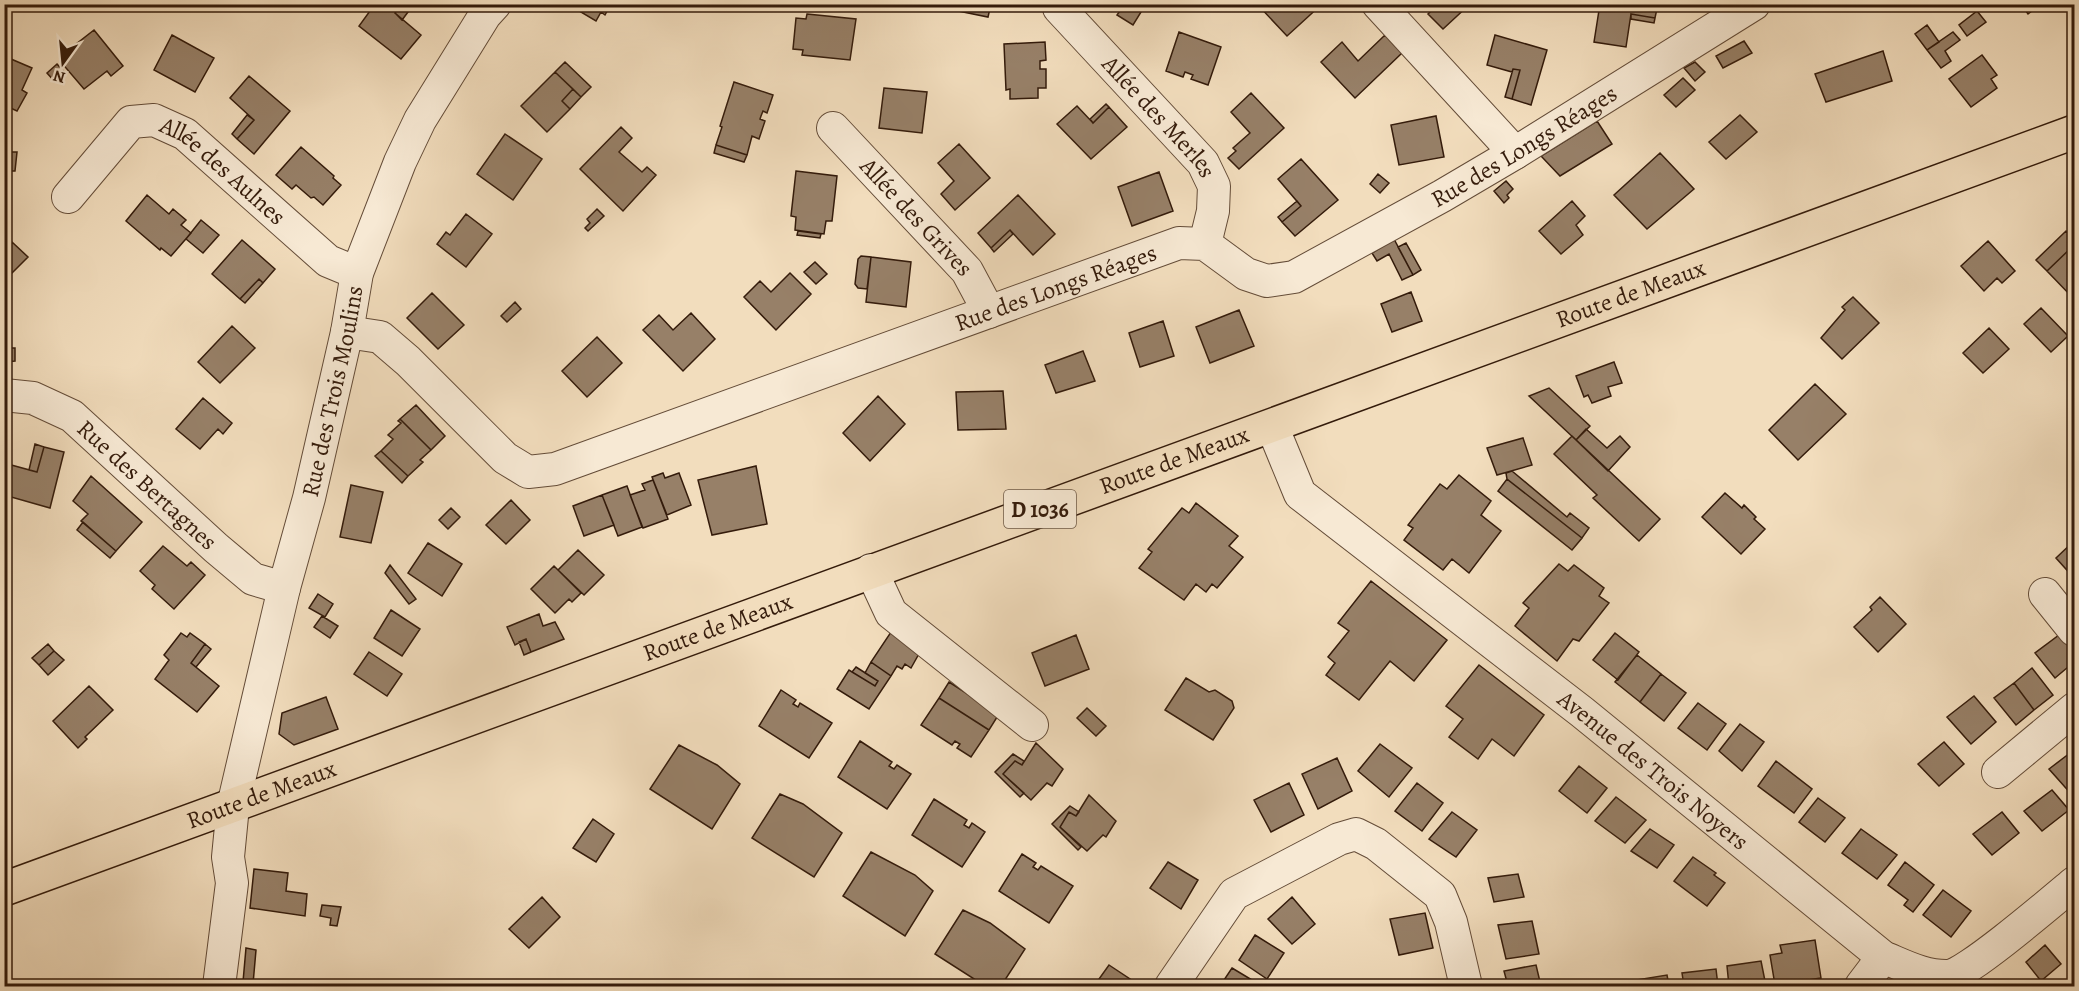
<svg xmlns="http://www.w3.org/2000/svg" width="2079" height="991" font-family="Alegreya,serif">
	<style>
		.building { fill: #978068; stroke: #341b0b; stroke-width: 1.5 }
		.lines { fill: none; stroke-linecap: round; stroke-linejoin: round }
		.minor-casing { stroke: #644c38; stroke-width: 34 }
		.primary-casing { stroke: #341b0b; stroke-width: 36 }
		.minor { stroke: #f7e9d4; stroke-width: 32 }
		.primary { stroke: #f2ddbd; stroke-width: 33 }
		.labels { text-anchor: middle; stroke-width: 4.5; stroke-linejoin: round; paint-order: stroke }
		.shield { fill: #f7e9d4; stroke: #6e5947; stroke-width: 1.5 }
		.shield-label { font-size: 22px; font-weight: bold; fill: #341b0b }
		.street-label { font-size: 24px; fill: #341b0b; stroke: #f7e9d4 }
	</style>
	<rect width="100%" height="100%" fill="#f2ddbd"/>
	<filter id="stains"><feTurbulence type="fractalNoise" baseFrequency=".00333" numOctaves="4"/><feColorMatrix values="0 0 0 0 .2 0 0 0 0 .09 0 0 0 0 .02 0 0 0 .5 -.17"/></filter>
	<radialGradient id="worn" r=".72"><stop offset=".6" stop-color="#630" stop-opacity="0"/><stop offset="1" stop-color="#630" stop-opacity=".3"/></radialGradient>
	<path class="building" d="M375,4h26l-6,9 26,22 -20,24 -42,-33z
		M401,4h13l-12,16 -7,-7z
		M611,4l-6,11 -4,-3 -5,9 -27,-16z
		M949,4h42l-3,13 -40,-8z
		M1101,4h45l-13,21 -16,-10 3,-4 -7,-5 -2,5z
		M1257,4h65l-35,32z
		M1438,4h32l-27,25 -15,-15z
		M1600,4h58l-3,14 -24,-4 -5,33 -32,-5z
		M2021,4h20l-13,10z
		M1977,11l9,11 -19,14 -8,-11z
		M807,14l49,5 -6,41 -48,-5 1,-5 -10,-1 3,-31 10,1z
		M1631,14l24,4 -1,5 -23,-4z
		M1927,25l12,17 -12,8 -12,-16z
		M94,30l29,36 -12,10 -4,-5 -23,18 -24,-28 13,-9 -2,-4z
		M1179,32l42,15 -13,38 -17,-6 2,-4 -8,-3 -2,5 -17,-6z
		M1953,32l7,8 -15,11 6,10 -10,7 -14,-18z
		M172,35l42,23 -19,34 -41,-22z
		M1385,35l17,18 -47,45 -34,-36 21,-20 16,19z
		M1495,35l52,15 -16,55 -19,-6 8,-29 -7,-1 -1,3 -25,-7z
		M1744,41l8,12 -29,15 -7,-12z
		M1045,42l1,18 -6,1v8h6v19h-8v10l-28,1v-10l-4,1 -2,-46z
		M1883,51l9,30 -66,21 -11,-28z
		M1982,55l15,20 -6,4 6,9 -26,19 -22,-28z
		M4,56l28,12 -10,22 5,3 -10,18 -13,-6z
		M565,62l26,25 -10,10 -26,-25z
		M1695,62l10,10 -10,9 -11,-13z
		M57,64l8,9 -10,9 -8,-9z
		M1513,69l7,1 -8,29 -7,-2z
		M555,72l18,17 -11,12 8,8 -23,23 -26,-26z
		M249,76l41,35 -36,43 -17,-15 17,-19 -24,-22z
		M1683,78l12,12 -19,17 -12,-12z
		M734,82l39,13 -6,18 -4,-2 -2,5 -1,3 5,2 -6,18 -7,-3 -5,19 -31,-10 6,-18 -2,-1z
		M884,88l43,4 -5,41 -43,-5z
		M573,89l8,8 -11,12 -8,-8z
		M1251,93l33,35 -45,41 -11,-11 8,-7 -3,-3 17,-15 -19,-21z
		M1106,104l3,3 -16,16 -3,-4z
		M1077,106l16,17 16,-16 18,20 -36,32 -34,-35z
		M247,115l7,5 -17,19 -5,-5z
		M1740,115l17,17 -31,27 -17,-17z
		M1436,116l8,41 -45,8 -8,-40z
		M1597,121l15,23 -52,32 -19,-20z
		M621,127l11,11 -13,14 23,20 5,-5 9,8 -33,36 -43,-42z
		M505,134l37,25 -29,41 -36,-26z
		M959,144l31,34 -35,32 -14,-16 13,-13 -16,-18z
		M716,145l31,10 -3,7 -30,-9z
		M301,147l33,29 -1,2 8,7 -18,20 -9,-8 -3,1 -15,-13 -4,4 -16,-14z
		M4,152h13l-2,19h-5l-2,28h-4z
		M1660,153l34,36 -47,40 -33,-34z
		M1301,159l37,41 -43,36 -13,-14 19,-16 -23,-27z
		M796,171l41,5 -5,45h-6l-2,13 -29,-4 1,-13 -5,-1z
		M1159,172l14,39 -41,15 -14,-39z
		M1378,174l11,9 -9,10 -10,-9z
		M1506,181l7,8 -6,6 2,3 -5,5 -10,-12z
		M147,195l22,19 4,-5 13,11 -5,5 10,8 -20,23 -10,-8 -1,2 -34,-29z
		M1018,195l37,39 -22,21 -23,-25 -19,18 -13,-15z
		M1297,201l4,5 -19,16 -4,-5z
		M1572,201l13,15 -9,9 7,10 -22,19 -22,-23z
		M597,209l7,7 -16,15 -3,-3 5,-5 -3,-4z
		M466,214l26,20 -26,33 -29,-23 9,-12 4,3z
		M201,220l18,15 -16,18 -17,-14z
		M1010,230l3,4 -19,18 -3,-4z
		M798,231l23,3 -1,4 -23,-3z
		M2066,231l8,9v5l-27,26 -11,-11z
		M1394,239l19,36 -11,5 -13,-26 -12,7 -5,-8z
		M242,240l33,29 -12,14 -4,-4 -19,20 -28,-25z
		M4,241l5,4 3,-3 16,15 -24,24z
		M1988,241l27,30 -13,12 -5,-5 -13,13 -23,-25z
		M1406,243l15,27 -8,5 -15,-28z
		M2074,245v52l-1,1 -26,-27z
		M861,256l10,1 -4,32 -9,-1 -3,-4 3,-25z
		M871,257l40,5 -5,45 -40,-5z
		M815,262l12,12 -11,10 -12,-12z
		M790,273l21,21 -35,36 -32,-33 16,-16 11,11z
		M259,279l4,4 -18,20 -5,-4z
		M1411,292l11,29 -30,11 -11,-28z
		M432,293l32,32 -26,24 -31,-31z
		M1853,297l26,26 -37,36 -21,-21 24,-28 -3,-3z
		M515,302l6,7 -14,13 -6,-6z
		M2041,308l27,28 -17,16 -27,-28z
		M1239,310l15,36 -44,17 -14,-36z
		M691,313l24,26 -32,32 -40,-41 16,-15 14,15z
		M1163,321l11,35 -34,11 -11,-34z
		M232,326l23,22 -35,35 -22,-21z
		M1989,328l20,21 -26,24 -20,-20z
		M597,337l25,26 -35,34 -25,-26z
		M4,348h11v13l-11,1z
		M1083,351l12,30 -39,12 -11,-28z
		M1614,362l8,21 -14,4 3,9 -19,7 -4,-8 -4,2 -8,-21z
		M1815,384l31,30 -48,46 -29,-30z
		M1549,388l41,38 -14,14 -47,-44z
		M1003,391l3,38 -48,1 -2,-38z
		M878,396l27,28 -35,37 -27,-28z
		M203,398l29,25 -9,11 -5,-5 -18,20 -24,-20z
		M416,405l29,31 -14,14 -31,-31z
		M400,419l31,31 -11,10 3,2 -15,14 -27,-25 12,-12 -5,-4 13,-12 -3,-2z
		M1586,429l21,19 13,-12 10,11 -22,24 -32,-31z
		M1572,436l88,83 -21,22 -46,-43 4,-3 -43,-41z
		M1523,438l9,27 -35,10 -10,-27z
		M35,444l9,3 -7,25 -8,-2z
		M44,447l20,5 -14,56 -46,-13v-32l33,9z
		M381,451l27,25 -6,7 -27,-27z
		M756,466l11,58 -55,11 -14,-55z
		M1512,471l55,46 3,-4 19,15 -7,10 -75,-59 -1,-6z
		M663,473l2,5 14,-5 12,32 -24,10 -15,-38z
		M1459,475l32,26 -10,14 20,16 -32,42 -17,-14 -9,11 -39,-30 9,-12 -5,-3 32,-41 7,5z
		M91,476l51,46 -26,29 -35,-30 7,-7 -15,-13z
		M1507,479l75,59 -10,12 -74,-59z
		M653,480l15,39 -25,9 -13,-33 15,-5 -3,-6z
		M351,485l32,7 -12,51 -31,-6z
		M627,486l15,41 -24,9 -16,-41z
		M1725,493l17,15 2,-3 12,12 -2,2 11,10 -24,25 -39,-37z
		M602,495l12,30 -30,11 -11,-30z
		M511,500l19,20 -24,24 -20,-19z
		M1196,503l42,33 -9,10 14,11 -26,31 -5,-4 -6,8 -10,-8 -12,16 -45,-32 13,-16 -4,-3 34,-41 7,5z
		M451,508l9,9 -12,12 -9,-9z
		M83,522l33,29 -6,7 -33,-28z
		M2074,541v37l-18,-20z
		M428,543l34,21 -20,32 -34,-23z
		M163,546l24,20 4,-4 14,13 -31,34 -22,-20 3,-4 -15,-14z
		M578,550l26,25 -20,20 -26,-25z
		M1559,564l9,7 6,-6 30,23 -5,8 10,7 -30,38 -6,-2 -16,22 -42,-35 14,-18 -6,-5z
		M390,565l26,34 -7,5 -24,-31z
		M554,566l27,27 -9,9 -3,-3 -14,14 -24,-24z
		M1371,581l76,59 -33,41 -24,-20 -31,39 -33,-25 9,-12 -7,-6 21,-26 -11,-8z
		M318,594l15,10 -8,13 -16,-9z
		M1880,597l26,27 -28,28 -24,-25 18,-17 -2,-3z
		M391,610l29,19 -18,27 -28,-18z
		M539,614l4,12 12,-4 9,17 -33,13 -5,-13 -11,6 -8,-18z
		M322,616l16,10 -8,12 -16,-11z
		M893,629l27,23 -9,16 -6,-4 -3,5 -5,-3 -6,10 -20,-14z
		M2063,632l11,13v17l-19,16 -20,-25z
		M181,633l6,4 3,-4 15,11 -14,19 28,23 -22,26 -42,-33 14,-19 -5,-5z
		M1615,633l24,19 -21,28 -25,-20z
		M1076,635l13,34 -44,17 -13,-33z
		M526,639l5,13 -7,3 -5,-13z
		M48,644l6,7 -15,14 -7,-7z
		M205,644l6,5 -15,18 -5,-4z
		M54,651l10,9 -16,15 -9,-10z
		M369,652l33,22 -15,22 -33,-22z
		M1637,655l24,19 -21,28 -25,-20z
		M871,662l20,14 -22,33 -32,-20 12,-19 26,16 3,-5 -13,-8z
		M1479,665l65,50 -30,41 -22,-17 -14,20 -29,-22 14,-18 -17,-13z
		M856,667l22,14 -3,5 -23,-14z
		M2032,668l21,27 -19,15 -20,-27z
		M1661,674l25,19 -22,28 -24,-19z
		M1186,678l23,14 6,-2 17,11 2,7 -21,32 -48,-30z
		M949,682l50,32 -10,16 -50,-32z
		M2014,683l20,27 -18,15 -22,-27z
		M89,686l24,24 -28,27 2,2 -9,9 -25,-27z
		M781,690l15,10 -3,4 5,3 2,-4 32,20 -23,35 -50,-32z
		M1974,696l22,26 -25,22 -24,-27z
		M326,697l12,32 -44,16 -15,-11 3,-21z
		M939,698l50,32 -18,27 -14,-9 3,-4 -5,-3 -3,4 -31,-20z
		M1698,703l28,21 -19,26 -29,-22z
		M1087,708l19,18 -10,10 -19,-18z
		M1740,724l24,18 -22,29 -23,-20z
		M860,741l32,21 -3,4 5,3 3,-4 14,9 -24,35 -49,-32z
		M1944,742l20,22 -25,22 -21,-22z
		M1036,743l27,26 -11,17 -5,-3 -16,17 -28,-26 12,-13 7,4z
		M1380,744l32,24 -23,29 -31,-26z
		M679,745l38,20 23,19 -28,45 -62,-40z
		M2070,753l4,6v34l-2,2 -23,-26z
		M1013,754l11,7 -2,4 -7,-4 -12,13 21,19 -4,4 -25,-25z
		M1337,758l15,33 -34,18 -16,-35z
		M1776,761l36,28 -18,24 -36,-27z
		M1579,766l28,22 -20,25 -28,-22z
		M1289,783l15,32 -33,17 -17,-32z
		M1417,783l26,20 -21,28 -27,-20z
		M2052,790l17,20 -27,21 -18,-20z
		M780,794l23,10 39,29 -28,44 -62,-39z
		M1089,795l27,26 -10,16 -3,-2 -16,16 -27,-24 9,-15 7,4z
		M1616,797l30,23 -21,23 -30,-22z
		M1818,798l27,20 -20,24 -26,-20z
		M934,799l33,21 -3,5 5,3 3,-5 13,9 -23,35 -50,-32z
		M1070,806l9,6 -3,4 -7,-4 -9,15 21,20 -3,3 -26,-26z
		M1452,812l25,18 -21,27 -27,-18z
		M2002,812l17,21 -27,22 -19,-21z
		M593,819l21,15 -18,28 -23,-14z
		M1650,829l24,16 -17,23 -26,-17z
		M1861,829l36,26 -20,24 -35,-26z
		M871,852l44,23 18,16 -28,45 -62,-40z
		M1022,854l14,9 -3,4 5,3 3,-4 32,20 -24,37 -50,-32z
		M1693,857l23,16 -2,2 11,8 -18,23 -33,-25z
		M1168,862l30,18 -17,29 -31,-21z
		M1905,862l29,23 -21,27 -9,-7 4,-5 -20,-15z
		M254,869l34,4 -2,18 21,3 -2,22 -55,-8z
		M1518,874l6,23 -30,5 -6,-24z
		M1943,890l28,21 -20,26 -28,-22z
		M542,897l18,20 -31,31 -20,-19z
		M1292,897l23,27 -23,20 -24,-25z
		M322,905l19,2 -4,19 -7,-1 1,-7 -11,-2z
		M963,910l27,13 35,26 -24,37h-16l-50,-32z
		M1425,913l8,35 -34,7 -9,-36z
		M1532,921l7,33 -33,5 -8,-34z
		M1255,935l29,18 -17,26 -28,-19z
		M1815,940l6,38 -46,7 -5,-30 12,-2 -2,-8z
		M2045,945l16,19 -20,17 -15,-19z
		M246,948l10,2 -3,34 -10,-2z
		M1761,961l5,25h-37l-2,-20z
		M1109,965l24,16 -4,5h-35z
		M1536,965l5,21h-33l-4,-15z
		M1232,968l30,18h-42z
		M1716,969l2,17h-34l-2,-13z
		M1667,975l2,11h-37l-2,-5z"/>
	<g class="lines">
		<g class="minor-casing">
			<g id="minor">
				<path d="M1378,4l137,149"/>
				<path id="s1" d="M1059,8l144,155 11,23 -1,25 -8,33"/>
				<path id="s2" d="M833,128l134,143 22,41"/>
				<path id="s3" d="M68,197l63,-75 23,-2 31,14 143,127 29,12"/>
				<path id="s4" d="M347,332l33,5 28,24 97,97 23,14 27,-3 624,-226 26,1 41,30 21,7 27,-4 148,-81 73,-43 239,-149"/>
				<path id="s5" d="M4,395l29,3 39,18 144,132 37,31 31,9"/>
				<path id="s6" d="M1272,426l28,68 282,218 301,245c22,9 42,20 66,19 17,-1 107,-78 125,-93"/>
				<path d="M871,570l20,43 141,112"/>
				<path d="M2045,594l29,36"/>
				<path d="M1998,772l76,-63"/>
				<path id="s7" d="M219,986l13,-103 -4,-26 5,-51 51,-218 25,-90 38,-166 10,-59 43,-111 20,-42 65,-105 10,-11"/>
				<path d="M1171,986l63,-92 105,-55 17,-5 20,10 64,51 11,27 15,64"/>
				<path d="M1861,986l22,-29"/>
			</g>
		</g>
		<g class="primary-casing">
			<g id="primary">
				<path id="s8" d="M4,889c690,-254 1380,-506 2070,-757"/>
			</g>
		</g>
		<use href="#minor" class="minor"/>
		<use href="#primary" class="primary"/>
	</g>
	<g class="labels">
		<rect class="shield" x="1004" y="490" width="72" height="38" rx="4.5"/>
		<g class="shield-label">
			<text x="1040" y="517">D 1036</text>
		</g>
		<g class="street-label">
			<text dy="8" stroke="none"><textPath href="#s1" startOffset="148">Allée des Merles</textPath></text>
			<text dy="8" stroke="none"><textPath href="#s4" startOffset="1316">Rue des Longs Réages</textPath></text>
			<text dy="8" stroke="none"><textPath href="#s3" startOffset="207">Allée des Aulnes</textPath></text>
			<text dy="8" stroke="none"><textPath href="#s2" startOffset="122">Allée des Grives</textPath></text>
			<text dy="8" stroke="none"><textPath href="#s4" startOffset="794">Rue des Longs Réages</textPath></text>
			<text dy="8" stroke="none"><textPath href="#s8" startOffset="1732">Route de Meaux</textPath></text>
			<text dy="8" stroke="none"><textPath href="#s7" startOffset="608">Rue des Trois Moulins</textPath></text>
			<text dy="8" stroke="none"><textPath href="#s8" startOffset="1246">Route de Meaux</textPath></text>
			<text dy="8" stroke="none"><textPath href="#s5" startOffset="174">Rue des Bertagnes</textPath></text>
			<text dy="8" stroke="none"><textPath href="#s8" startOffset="760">Route de Meaux</textPath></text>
			<text dy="8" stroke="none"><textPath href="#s6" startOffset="522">Avenue des Trois Noyers</textPath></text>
			<text dy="8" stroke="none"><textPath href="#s8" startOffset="274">Route de Meaux</textPath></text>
		</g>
	</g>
	<rect width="2079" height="991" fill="none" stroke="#f2ddbd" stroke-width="24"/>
	<rect x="6" y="6" width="2067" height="979" fill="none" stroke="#341b0b" stroke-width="3"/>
	<rect x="12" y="12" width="2055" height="967" fill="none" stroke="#341b0b" stroke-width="1.5"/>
	<g transform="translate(63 63) rotate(195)" stroke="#f7e9d4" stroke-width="4.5" paint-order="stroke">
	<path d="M0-4.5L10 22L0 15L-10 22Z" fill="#341b0b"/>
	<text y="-9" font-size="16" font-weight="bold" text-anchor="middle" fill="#341b0b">N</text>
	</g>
	<rect width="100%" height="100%" filter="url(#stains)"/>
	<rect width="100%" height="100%" fill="url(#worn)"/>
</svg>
